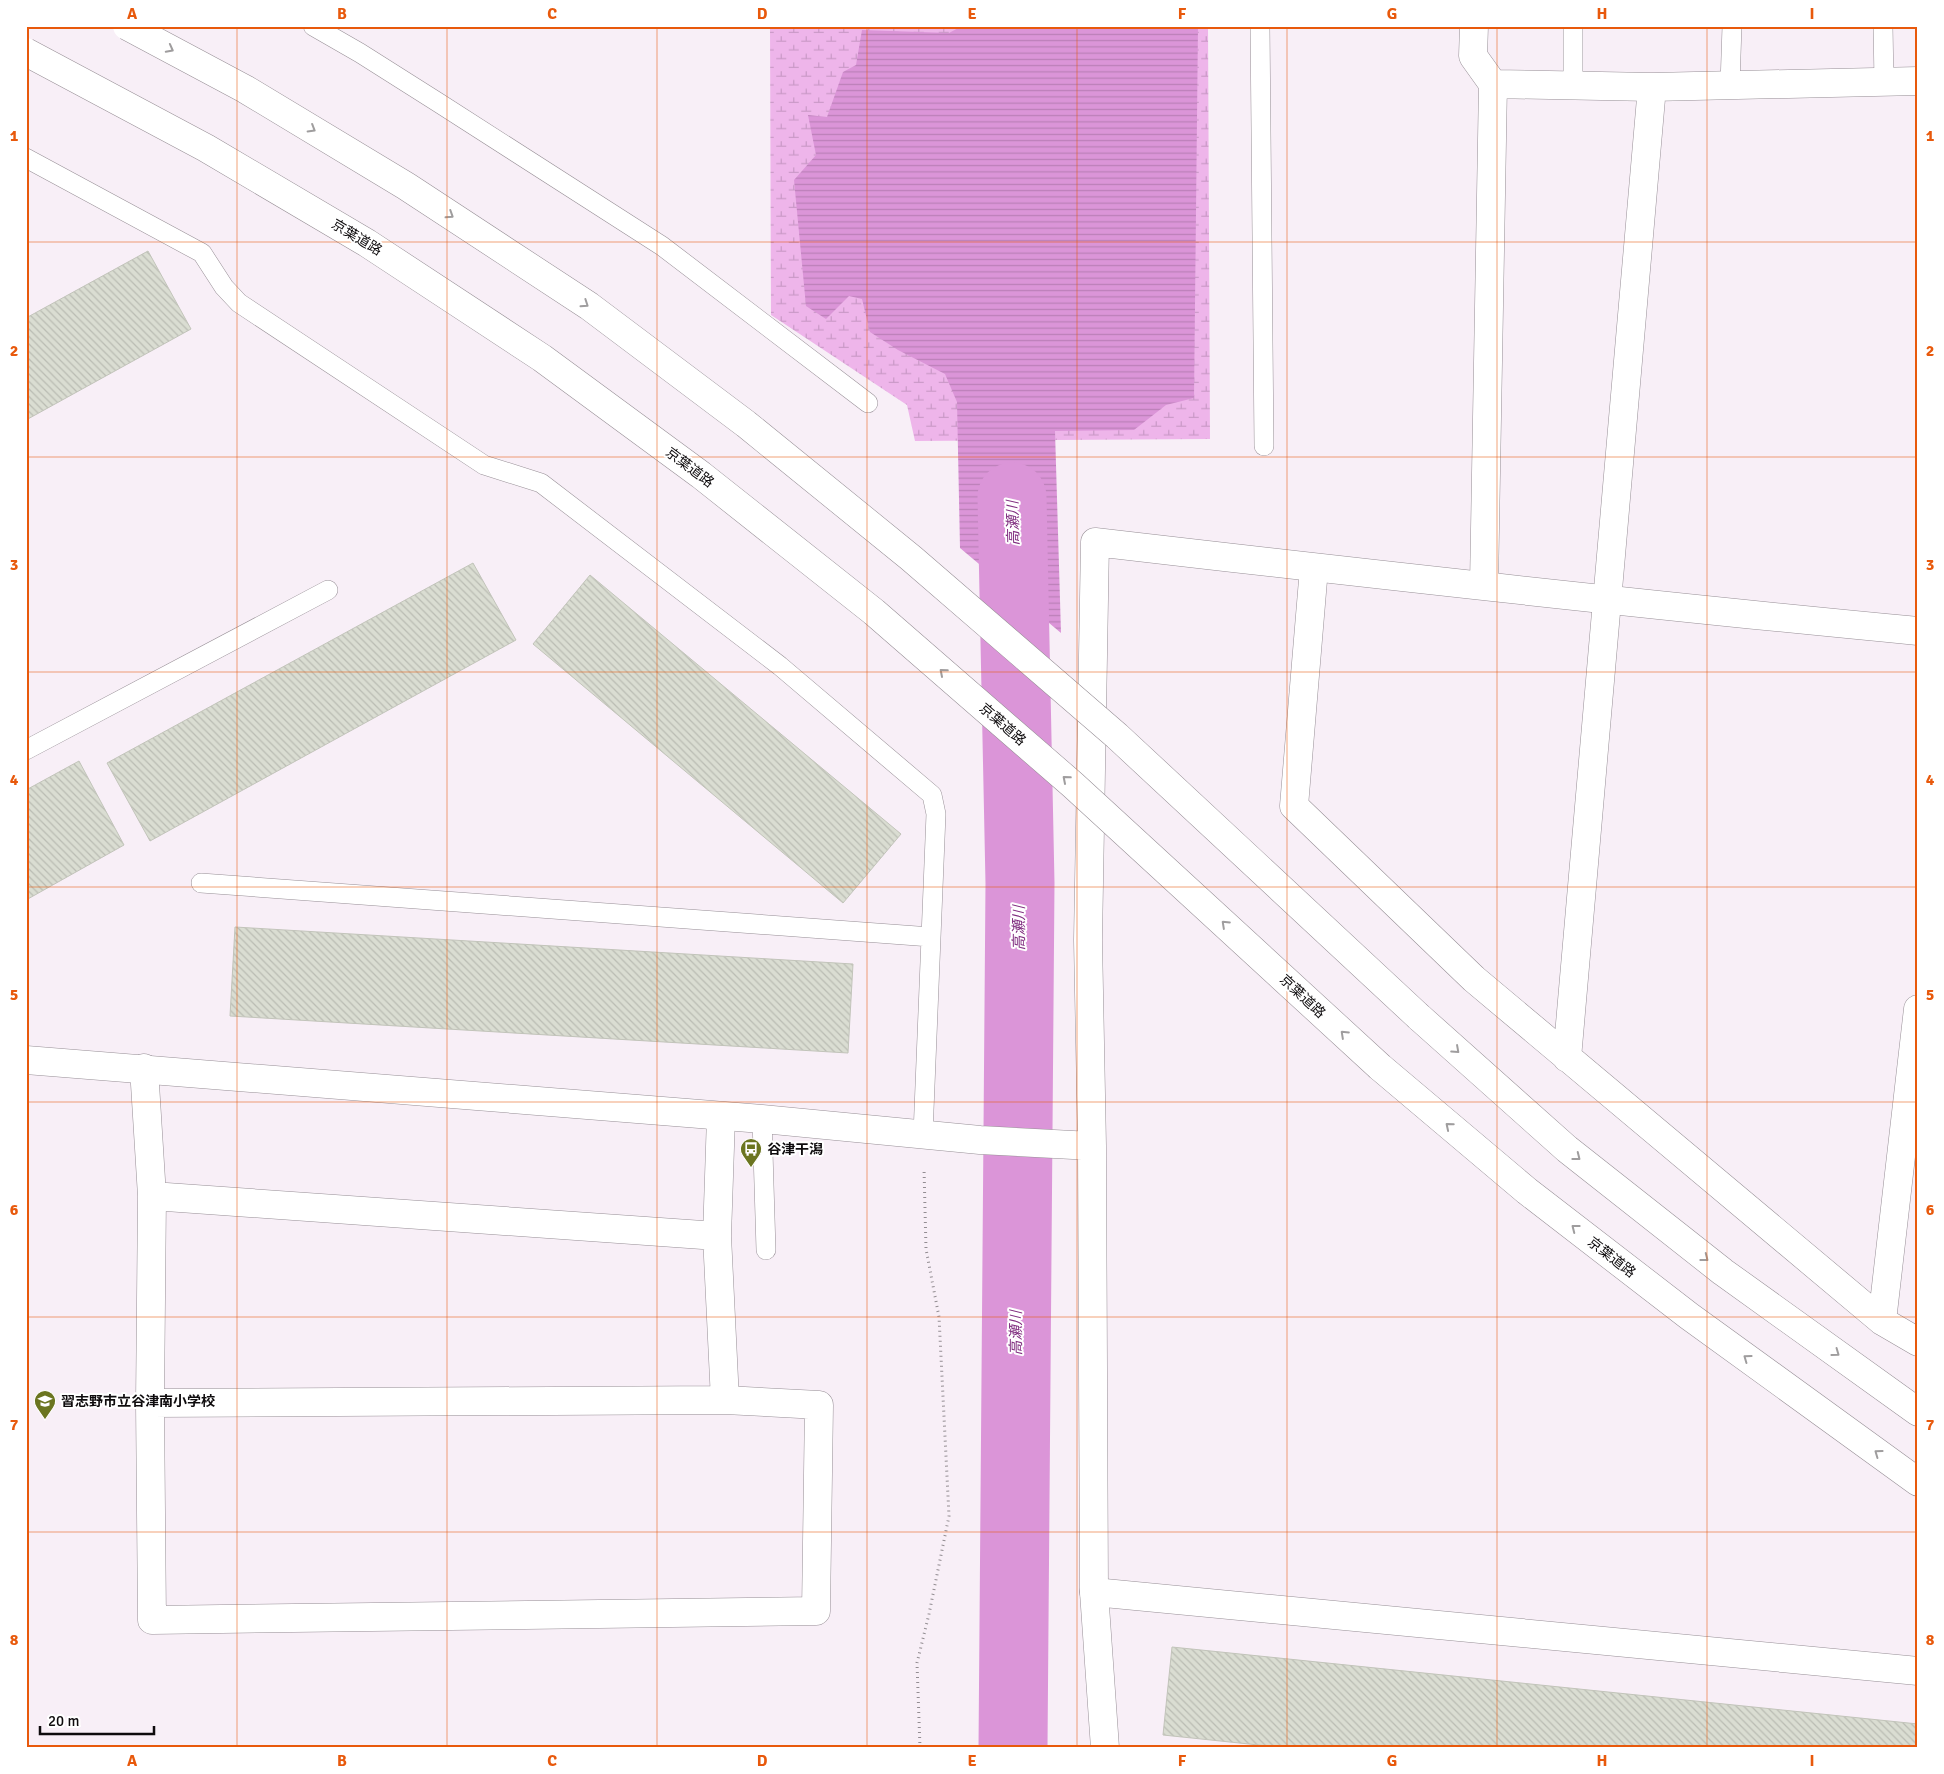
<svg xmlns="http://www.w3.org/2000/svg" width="1944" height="1774" font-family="Signika,'Noto Sans JP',sans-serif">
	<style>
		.wetland { fill: url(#wetland-marsh) }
		.water { fill: url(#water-rules) }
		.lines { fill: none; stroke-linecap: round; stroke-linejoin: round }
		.river { stroke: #db95d8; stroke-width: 69 }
		.building { fill: url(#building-back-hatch); stroke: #c2c4ba }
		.lane-casing { stroke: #978f96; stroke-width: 20 }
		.street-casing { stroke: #978f96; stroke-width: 29 }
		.secondary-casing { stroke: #978f96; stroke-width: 29 }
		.highway-casing { stroke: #978f96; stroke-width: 29 }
		.path { stroke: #938d92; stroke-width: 3; stroke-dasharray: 1 4; stroke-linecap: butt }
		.lane { stroke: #fff; stroke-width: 19 }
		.street { stroke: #fff; stroke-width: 28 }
		.secondary { stroke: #fff; stroke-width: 28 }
		.highway { stroke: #fff; stroke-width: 28 }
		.highway-bridge-casing { stroke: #978f96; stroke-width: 29; stroke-linecap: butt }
		.highway-bridge { stroke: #fff; stroke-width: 28 }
		.oneway { stroke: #9f9d9e }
		.grid { fill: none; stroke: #e8590c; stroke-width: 1; stroke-opacity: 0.55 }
		.labels { text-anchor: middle; stroke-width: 4; stroke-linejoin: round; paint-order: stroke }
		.street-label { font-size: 14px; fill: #0e0b0d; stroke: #fff }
		.poi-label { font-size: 14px; font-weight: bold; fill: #0e0b0d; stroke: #fff; text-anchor: start }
		.water-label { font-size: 15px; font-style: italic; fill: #812f80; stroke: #fff }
		.neatline { fill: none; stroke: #e8590c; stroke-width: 2 }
		.grid-label { font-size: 16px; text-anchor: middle; font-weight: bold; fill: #e8590c }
	</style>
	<defs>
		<pattern id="wetland-marsh" width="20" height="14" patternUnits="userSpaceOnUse" patternTransform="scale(1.25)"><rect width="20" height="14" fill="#eeb5ea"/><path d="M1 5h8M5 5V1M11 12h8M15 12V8" fill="none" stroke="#cb9ac8"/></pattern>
		<pattern id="water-rules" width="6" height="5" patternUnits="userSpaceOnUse" patternTransform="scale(1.25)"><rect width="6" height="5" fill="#db95d8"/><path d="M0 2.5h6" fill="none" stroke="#bb7fb8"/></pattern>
		<pattern id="building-back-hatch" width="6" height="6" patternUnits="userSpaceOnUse" patternTransform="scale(1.25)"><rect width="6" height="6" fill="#daddd2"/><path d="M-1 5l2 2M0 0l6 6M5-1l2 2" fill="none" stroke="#babcb3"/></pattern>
	</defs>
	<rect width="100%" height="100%" fill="#f8eff7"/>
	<path class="wetland" d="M770,26h438l2,413 -295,2 -8,-36 -136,-90z"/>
	<path class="water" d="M962,26h236l-4,372 -28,7 -32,25 -79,1 6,202 -101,-85 -3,-146 -12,-28 -47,-24 -28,-18 -8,-33 -13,-3 -23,23 -20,-13 -12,-126 22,-25 -8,-40 19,2 16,-45 13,-7 6,-35 87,3z"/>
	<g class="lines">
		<path class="river" d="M1012,497l8,386 -7,865"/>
	</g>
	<path class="building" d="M148,251l43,78 -165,91v-102z
		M473,563l43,77 -366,201 -43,-78z
		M590,575l311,259 -58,69 -310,-259z
		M79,761l45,84 -98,55v-110z
		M235,927l618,37 -5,89 -618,-37z
		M1172,1647l746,77v24h-631l-124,-13z"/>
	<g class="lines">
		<g class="lane-casing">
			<path id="lane" d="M313,26l47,27 79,50 223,143 206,157
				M1260,26l4,420
				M1573,26v60
				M1883,26l1,56
				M1730,85l2,-59
				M26,158l176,95 22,34 15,16 245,162 57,18 239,183 152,129 4,19 -13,321
				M26,750l302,-160
				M201,883l730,54
				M762,1119l4,131"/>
		</g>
		<g class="street-casing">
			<path id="street" d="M1474,26l-1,30 20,28 -9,501
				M1493,84l159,3 266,-6
				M1314,568l-20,238 180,173 408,342 36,21
				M1567,1058l85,-971
				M144,1068l8,128 -2,207 2,217 664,-9 3,-206 -94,-5 -575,3
				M721,1117l-4,119 8,164
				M152,1196l565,40
				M1882,1321l36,-312
				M1094,1592l824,79"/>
		</g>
		<g class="secondary-casing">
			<path id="secondary" d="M26,1060l736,59 218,21 112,6
				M1105,1748l-11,-156 -2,-446 -4,-206 7,-398c274,32 548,63 823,89"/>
		</g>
		<g class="highway-casing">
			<path id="highway" d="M1419,1017l148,132 156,123 195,140
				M1380,1067l147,124 162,125 229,166"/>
		</g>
		<path class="path" d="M920,1748l-3,-85 12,-49 20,-98 -10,-199 -13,-68 -2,-81"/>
		<use href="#lane" class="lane"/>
		<use href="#street" class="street"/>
		<use href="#secondary" class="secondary"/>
		<use href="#highway" class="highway"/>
		<g class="highway-bridge-casing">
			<path id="highway-bridge" d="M127,26l118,63 161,97 183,120 157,118 165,134 206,178 302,281
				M26,52l180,96 161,95 175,115 159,117 173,137 199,173 307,282"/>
		</g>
		<use href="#highway-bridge" class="highway-bridge"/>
	</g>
	<defs><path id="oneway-chevron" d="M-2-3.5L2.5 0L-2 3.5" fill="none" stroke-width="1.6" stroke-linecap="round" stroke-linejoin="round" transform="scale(1.25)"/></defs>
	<g class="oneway">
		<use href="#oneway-chevron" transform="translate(170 49) rotate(28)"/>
		<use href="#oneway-chevron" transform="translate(312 129) rotate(31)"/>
		<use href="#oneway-chevron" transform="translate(450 215) rotate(33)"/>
		<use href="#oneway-chevron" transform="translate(585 304) rotate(34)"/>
		<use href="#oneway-chevron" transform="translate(943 672) rotate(-139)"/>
		<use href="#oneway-chevron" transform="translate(1066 779) rotate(-139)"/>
		<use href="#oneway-chevron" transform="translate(1225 924) rotate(-137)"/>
		<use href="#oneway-chevron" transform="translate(1344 1034) rotate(-137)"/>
		<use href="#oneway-chevron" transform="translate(1456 1050) rotate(42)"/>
		<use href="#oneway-chevron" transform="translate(1449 1126) rotate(-140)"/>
		<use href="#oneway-chevron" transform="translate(1577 1157) rotate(38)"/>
		<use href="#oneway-chevron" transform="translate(1575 1228) rotate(-142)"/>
		<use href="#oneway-chevron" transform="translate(1705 1258) rotate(38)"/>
		<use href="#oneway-chevron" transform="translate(1836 1353) rotate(36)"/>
		<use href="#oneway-chevron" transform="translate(1747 1358) rotate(-144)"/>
		<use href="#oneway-chevron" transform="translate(1878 1453) rotate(-144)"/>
	</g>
	<path class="grid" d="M237,26v1722M447,26v1722M657,26v1722M867,26v1722M1077,26v1722M1287,26v1722M1497,26v1722M1707,26v1722M26,242h1892M26,457h1892M26,672h1892M26,887h1892M26,1102h1892M26,1317h1892M26,1532h1892"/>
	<defs>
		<g id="bus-pin" transform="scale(1.125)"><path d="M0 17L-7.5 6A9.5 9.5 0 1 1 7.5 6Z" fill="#6b7520" stroke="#fff"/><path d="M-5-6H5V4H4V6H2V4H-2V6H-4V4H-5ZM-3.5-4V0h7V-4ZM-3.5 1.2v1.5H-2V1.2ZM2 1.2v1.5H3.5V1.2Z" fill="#fff"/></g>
		<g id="school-pin" transform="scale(1.125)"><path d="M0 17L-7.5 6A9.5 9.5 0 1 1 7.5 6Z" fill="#6b7520" stroke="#fff"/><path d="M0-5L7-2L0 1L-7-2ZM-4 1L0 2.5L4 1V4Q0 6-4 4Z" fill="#fff"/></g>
	</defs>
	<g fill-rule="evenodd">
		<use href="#bus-pin" x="751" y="1149"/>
		<use href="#school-pin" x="45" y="1401"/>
	</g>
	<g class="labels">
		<g class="street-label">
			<text transform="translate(357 237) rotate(31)" y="5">京葉道路</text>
			<text transform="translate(690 467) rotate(37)" y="5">京葉道路</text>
			<text transform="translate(1003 724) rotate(41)" y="5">京葉道路</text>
			<text transform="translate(1303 996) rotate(43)" y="5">京葉道路</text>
			<text transform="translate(1612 1257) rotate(38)" y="5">京葉道路</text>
		</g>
		<g class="poi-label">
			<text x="767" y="1154">谷津干潟</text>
			<text x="61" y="1406">習志野市立谷津南小学校</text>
		</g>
		<g class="water-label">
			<text transform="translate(1013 523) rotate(-91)" y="5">高瀬川</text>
			<text transform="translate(1019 928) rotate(-90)" y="5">高瀬川</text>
			<text transform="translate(1016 1333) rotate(-90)" y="5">高瀬川</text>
		</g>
	</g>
	<rect width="1944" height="1774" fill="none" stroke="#ffffff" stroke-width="55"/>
	<path d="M40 1726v8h114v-8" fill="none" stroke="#0e0b0d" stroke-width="2.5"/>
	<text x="48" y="1726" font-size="15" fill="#0e0b0d" stroke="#ffffff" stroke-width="4" paint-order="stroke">20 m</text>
	<rect x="28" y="28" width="1888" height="1718" class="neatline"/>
	<g class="grid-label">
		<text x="132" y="19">A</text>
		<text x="342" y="19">B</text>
		<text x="552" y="19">C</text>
		<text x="762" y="19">D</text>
		<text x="972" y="19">E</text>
		<text x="1182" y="19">F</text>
		<text x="1392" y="19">G</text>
		<text x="1602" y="19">H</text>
		<text x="1812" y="19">I</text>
		<text x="14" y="141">1</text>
		<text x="1930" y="141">1</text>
		<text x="14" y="356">2</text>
		<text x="1930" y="356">2</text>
		<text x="14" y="570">3</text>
		<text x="1930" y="570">3</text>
		<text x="14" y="785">4</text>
		<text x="1930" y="785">4</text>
		<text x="14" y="1000">5</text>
		<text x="1930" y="1000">5</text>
		<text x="14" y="1215">6</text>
		<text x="1930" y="1215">6</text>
		<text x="14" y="1430">7</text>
		<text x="1930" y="1430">7</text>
		<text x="14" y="1645">8</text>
		<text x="1930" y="1645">8</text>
		<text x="132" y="1766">A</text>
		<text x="342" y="1766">B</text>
		<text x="552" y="1766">C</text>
		<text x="762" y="1766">D</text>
		<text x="972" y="1766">E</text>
		<text x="1182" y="1766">F</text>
		<text x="1392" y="1766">G</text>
		<text x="1602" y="1766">H</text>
		<text x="1812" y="1766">I</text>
	</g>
</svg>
